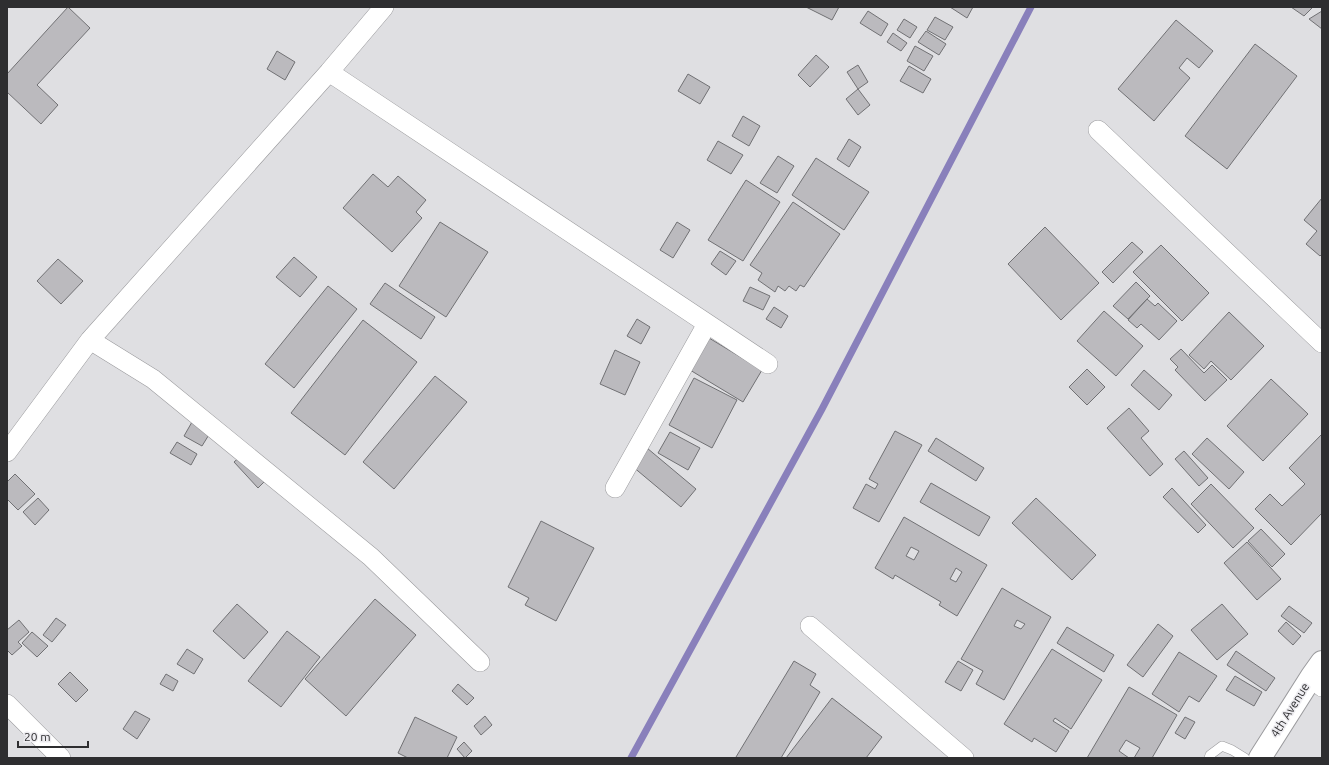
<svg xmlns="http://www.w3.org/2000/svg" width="1329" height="765" font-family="Ubuntu,sans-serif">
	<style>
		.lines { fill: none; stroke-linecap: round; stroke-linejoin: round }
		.stream { stroke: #8980bb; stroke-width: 7 }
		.building { fill: #bbbabe; stroke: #717174; fill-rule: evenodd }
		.lane-casing { stroke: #9a9a9d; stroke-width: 10 }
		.street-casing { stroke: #9a9a9d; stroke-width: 20 }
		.secondary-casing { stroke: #9a9a9d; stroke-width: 24 }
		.lane { stroke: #fff; stroke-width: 9 }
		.street { stroke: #fff; stroke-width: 19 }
		.secondary { stroke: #fff; stroke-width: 22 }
		.labels { text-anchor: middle; stroke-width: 3; stroke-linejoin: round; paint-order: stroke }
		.street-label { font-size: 12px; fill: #2e2e30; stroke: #edecf0 }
	</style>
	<rect width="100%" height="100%" fill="#dfdfe2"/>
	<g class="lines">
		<path class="stream" d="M631,758l191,-349 209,-402"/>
	</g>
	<path class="building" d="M68,7l22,21 -53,57 21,20 -17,19 -34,-32v-18z
		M806,7h33l-7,13z
		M950,7h23l-6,11z
		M1291,7h22l-9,9z
		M868,11l20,13 -7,12 -21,-13z
		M1322,11v18l-13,-10z
		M935,17l18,10 -8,13 -18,-10z
		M904,19l13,8 -7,11 -13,-8z
		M1176,20l37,31 -14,17 -12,-10 -8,10 11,10 -36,43 -36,-32z
		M926,31l20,13 -7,11 -21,-13z
		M893,33l14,10 -6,8 -14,-9z
		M1255,44l42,32 -70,93 -42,-33z
		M915,46l18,10 -9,15 -17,-10z
		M277,51l18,11 -10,18 -18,-11z
		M816,55l13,12 -19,20 -12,-12z
		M858,65l10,17 -10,7 -11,-17z
		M909,66l22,13 -8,14 -23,-12z
		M688,74l22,13 -10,17 -22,-13z
		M858,89l12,16 -12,10 -12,-16z
		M743,116l17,10 -11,20 -17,-10z
		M849,139l12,8 -12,20 -12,-8z
		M718,141l25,14 -12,19 -24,-14z
		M778,156l16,10 -17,27 -17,-10z
		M816,158l53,34 -25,38 -52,-35z
		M373,174l15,13 10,-11 28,24 -10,12 6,6 -30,34 -49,-44z
		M746,180l34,22 -37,59 -35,-21z
		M1322,198v56l-2,2 -14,-12 11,-13 -13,-11z
		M793,202l47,32 -36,53 -4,-2 -4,6 -7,-5 -4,5 -7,-5 -3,6 -17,-12 4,-7 -12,-8z
		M440,222l48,30 -42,65 -47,-31z
		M677,222l13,8 -17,28 -13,-8z
		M1045,227l54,56 -38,37 -53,-56z
		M1132,242l11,10 -30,31 -11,-11z
		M1161,245l48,48 -27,28 -49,-49z
		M720,251l16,10 -10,14 -15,-11z
		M294,257l23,20 -17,20 -24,-20z
		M58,259l25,22 -22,23 -24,-23z
		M1136,282l14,14 -22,23 -15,-13z
		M385,283l50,34 -14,22 -51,-35z
		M328,286l29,23 -63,79 -29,-24z
		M750,287l20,9 -7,14 -20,-9z
		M1147,299l8,7 3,-3 19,18 -18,19 -18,-16 -4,4 -9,-8z
		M774,307l14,9 -7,12 -15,-9z
		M1104,311l39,35 -27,30 -39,-35z
		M1229,312l35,34 -33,34 -20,-19 -7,8 -15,-14z
		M637,319l13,8 -9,17 -14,-8z
		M363,320l54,42 -72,93 -54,-42z
		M709,338l53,32 -19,32 -53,-32z
		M1181,349l23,24 8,-8 15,15 -22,21 -30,-31 3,-3 -8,-8z
		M615,350l25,12 -15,33 -25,-11z
		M1087,369l18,18 -18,18 -18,-18z
		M1144,370l28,25 -13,15 -28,-25z
		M435,376l32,26 -73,87 -31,-27z
		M694,378l43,22 -25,48 -43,-23z
		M1271,379l37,35 -45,47 -36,-35z
		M1129,408l20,23 -8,7 22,26 -13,12 -43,-48z
		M192,422l18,11 -8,13 -18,-10z
		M895,431l27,14 -43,77 -26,-14 13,-24 9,5 3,-5 -9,-5z
		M670,432l30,16 -12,22 -30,-17z
		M1322,434v79l-31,32 -36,-36 15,-15 12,12 23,-22 -16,-16z
		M936,438l48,30 -8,13 -48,-30z
		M1207,438l37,34 -15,17 -37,-35z
		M177,442l20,12 -6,11 -21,-12z
		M647,448l49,41 -15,18 -49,-41z
		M1184,451l24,27 -9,8 -24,-27z
		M242,455l24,25 -8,8 -24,-26z
		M15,474l20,20 -17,16 -11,-11v-17z
		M931,483l59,34 -11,19 -59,-34z
		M1211,484l43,44 -21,20 -42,-44z
		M1172,488l34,37 -8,8 -35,-36z
		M38,498l11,12 -14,15 -12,-13z
		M1036,498l60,57 -24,25 -60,-57z
		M904,517l83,48 -30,51 -18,-11 2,-3 -46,-27 -2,4 -18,-11zM911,547l8,4 -5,9 -8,-4zM956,568l6,4 -6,10 -6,-3z
		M541,521l53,27 -38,73 -31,-16 4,-7 -21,-11z
		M1261,529l24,25 -13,13 -24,-26z
		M1247,542l34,37 -24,21 -33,-37z
		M1002,588l49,29 -47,83 -28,-16 7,-13 -22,-12zM1017,620l8,4 -4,5 -7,-3z
		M375,599l41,36 -70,81 -41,-37z
		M237,604l31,28 -24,27 -31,-28z
		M1222,604l26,30 -31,26 -26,-30z
		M1289,606l23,17 -8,10 -23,-17z
		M56,618l10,7 -14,17 -9,-7z
		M19,620l10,12 -11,10 4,4 -10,9 -5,-5v-20z
		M1286,622l15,14 -8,9 -15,-14z
		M1158,624l15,12 -30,41 -16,-12z
		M1067,627l47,28 -10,17 -47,-29z
		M287,631l33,26 -39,50 -33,-26z
		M32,632l16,14 -11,11 -15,-14z
		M187,649l16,10 -9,15 -17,-10z
		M1052,649l50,31 -31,49 -16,-11 -2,3 16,10 -13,21 -22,-14 -2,4 -28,-18z
		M1236,651l39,27 -9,13 -39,-26z
		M1179,652l38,24 -18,26 -10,-6 -10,16 -27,-18z
		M794,661l22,13 -6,11 10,7 -39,66h-43l-2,-1z
		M958,661l15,9 -12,21 -16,-9z
		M70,672l18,18 -12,12 -18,-18z
		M166,674l12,7 -5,10 -13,-7z
		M1235,676l27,16 -8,14 -28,-16z
		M458,684l16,14 -7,7 -15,-14z
		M1129,687l48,28 -25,43h-18l6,-10 -14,-8 -7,11 10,7h-42z
		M832,698l50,39 -16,21h-80z
		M135,711l15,8 -13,20 -14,-10z
		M485,716l7,9 -11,10 -7,-9z
		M415,717l42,20 -10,21h-39l-10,-5z
		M1185,717l10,5 -10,17 -10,-6z
		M464,742l8,9 -7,7 -8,-9z"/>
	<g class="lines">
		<g class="lane-casing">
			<path id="lane" d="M1209,758l1,-3 12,-9 10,4 13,8"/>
		</g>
		<g class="street-casing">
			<path id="street" d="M329,72l439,292
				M1098,130l224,213
				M90,340l63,39 218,178 109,105
				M7,452l83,-112 239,-268 55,-65
				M615,488l92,-164
				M810,626l154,132
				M1312,676l10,11
				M7,704l54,54"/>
		</g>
		<g class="secondary-casing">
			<path id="secondary" d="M1260,758l52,-82 10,-14"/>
		</g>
		<use href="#lane" class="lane"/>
		<use href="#street" class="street"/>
		<use href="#secondary" class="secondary"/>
	</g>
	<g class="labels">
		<g class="street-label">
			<text transform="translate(1290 710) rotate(-58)" y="4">4th Avenue</text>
		</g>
	</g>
	<rect width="1329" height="765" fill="none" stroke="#2e2e30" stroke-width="16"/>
	<path d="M18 741v6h70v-6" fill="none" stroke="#2e2e30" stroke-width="2"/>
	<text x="24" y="741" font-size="12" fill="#2e2e30" stroke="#edecf0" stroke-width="3" paint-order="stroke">20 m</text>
</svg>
